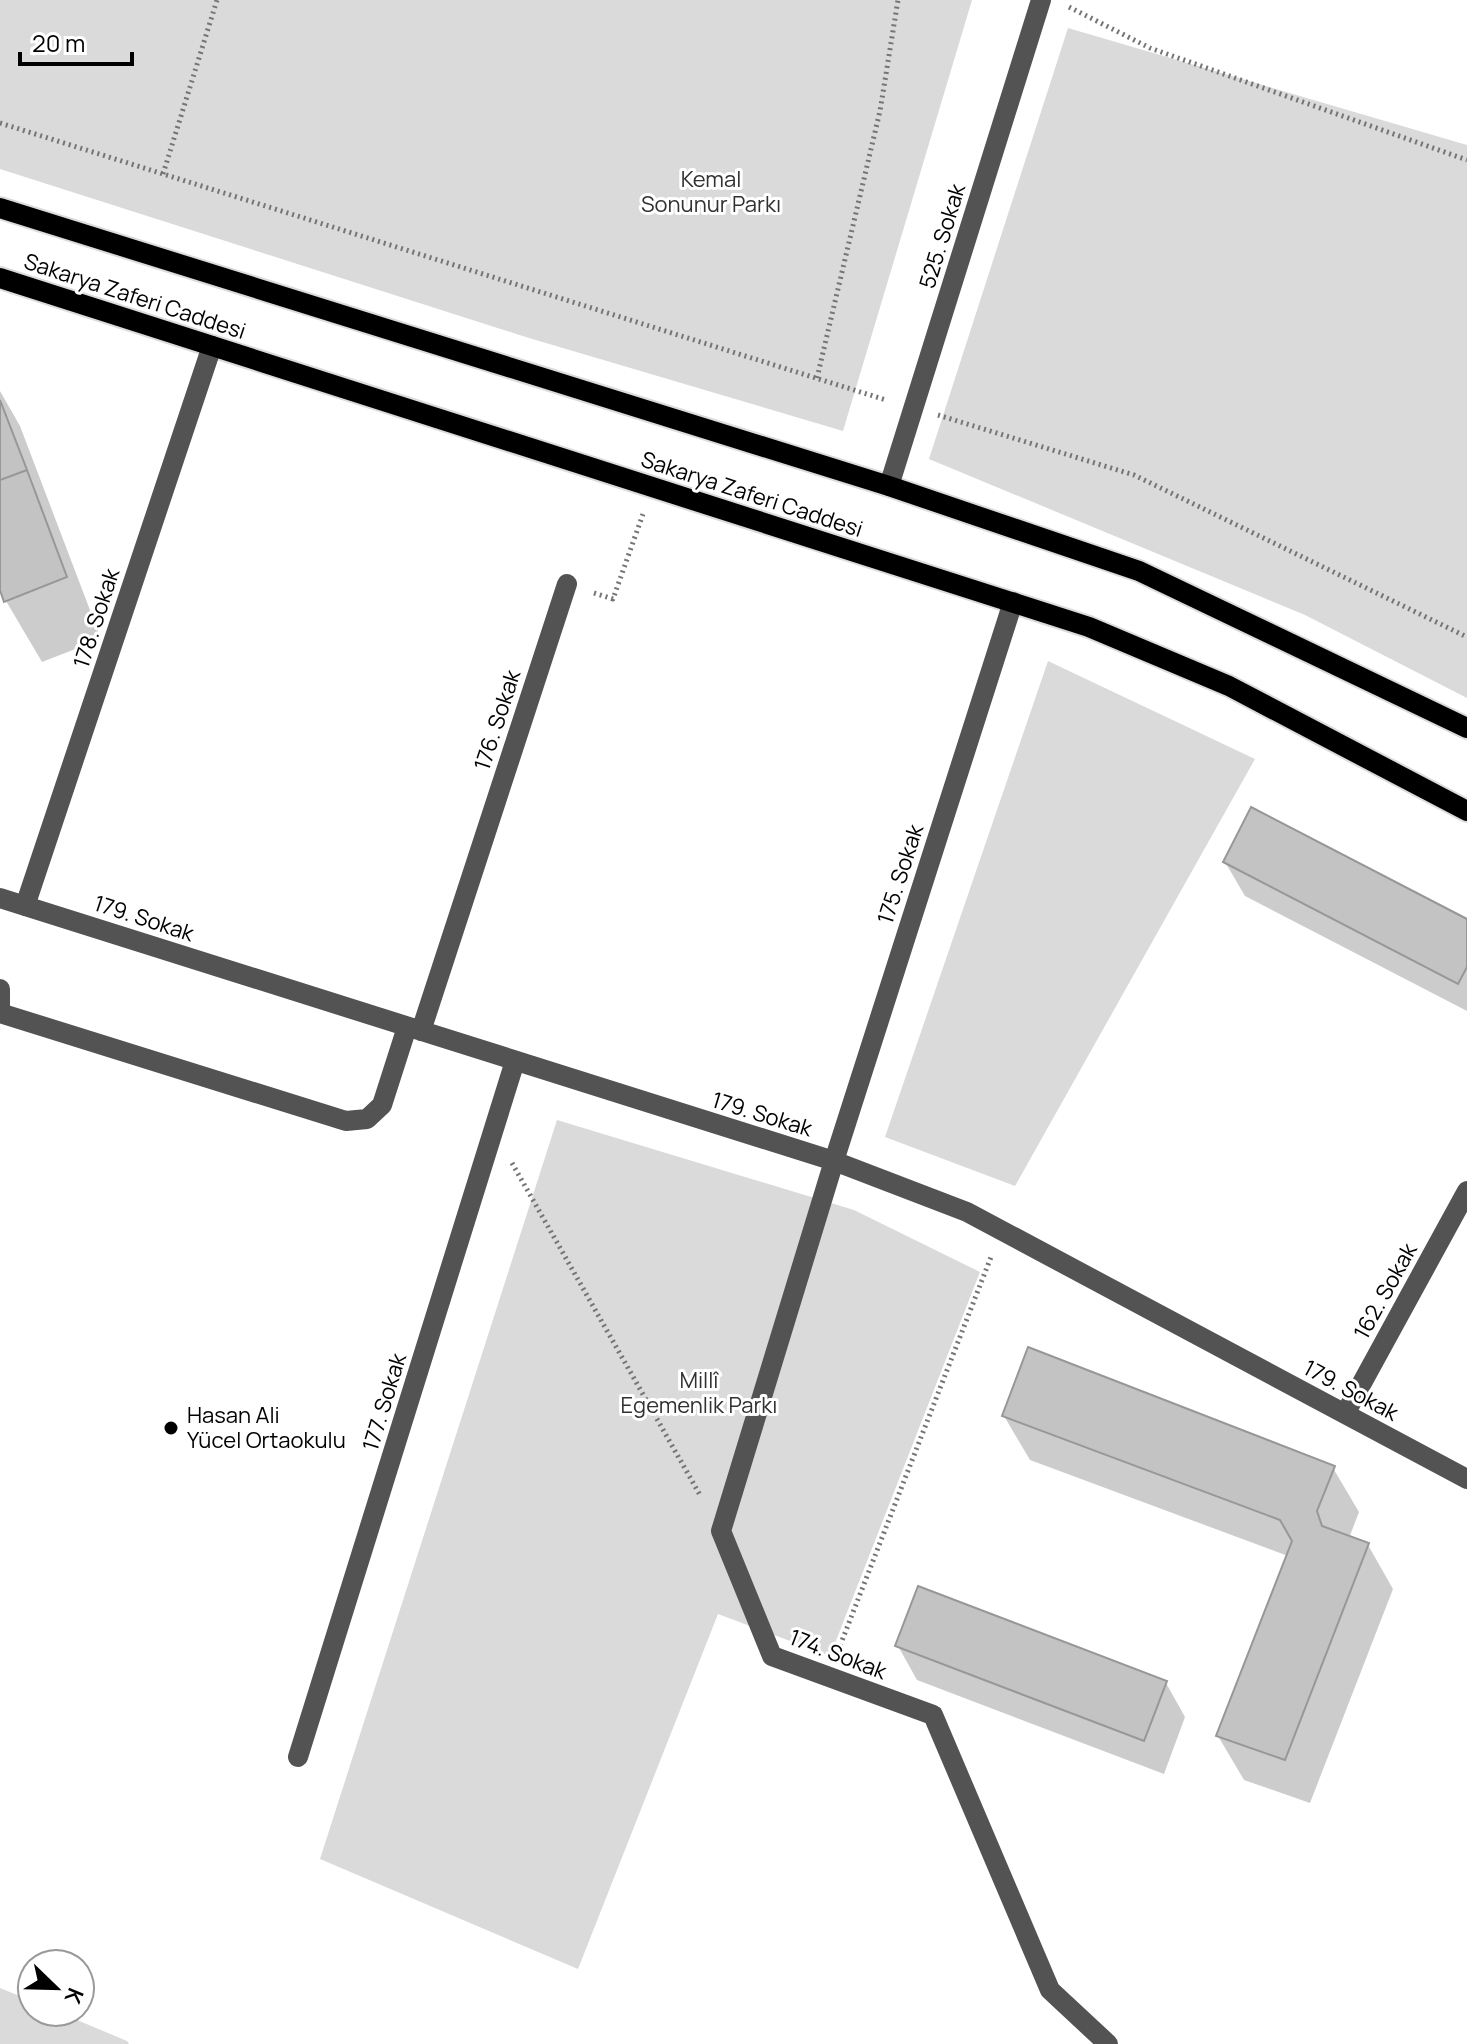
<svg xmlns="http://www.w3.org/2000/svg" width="1467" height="2044" font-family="Manrope,sans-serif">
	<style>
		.green { fill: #dadada }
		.shadow { fill: #0003 }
		.building { fill: #c3c3c3; stroke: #979797; stroke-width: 2 }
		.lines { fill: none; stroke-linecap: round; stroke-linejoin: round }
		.major-casing { stroke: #dbdbdb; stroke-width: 24 }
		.path { stroke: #757575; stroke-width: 5; stroke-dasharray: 2 4; stroke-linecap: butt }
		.minor { stroke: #535353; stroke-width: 20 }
		.major { stroke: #000; stroke-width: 20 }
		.poi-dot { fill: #000; stroke: #fff; stroke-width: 3 }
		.labels { text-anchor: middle; stroke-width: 6; stroke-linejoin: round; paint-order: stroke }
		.park-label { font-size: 22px; fill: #313131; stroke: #fff }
		.street-label { font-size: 22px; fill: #000; stroke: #fff }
		.poi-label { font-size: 22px; fill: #000; stroke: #fff; text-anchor: start }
	</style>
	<rect width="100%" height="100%" fill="#fff"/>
	<path class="green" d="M0,0h972l-129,431 -314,-93 -529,-169z
		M1068,28l399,117v553l-162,-83 -376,-156z
		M1048,661l207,98 -240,427 -130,-49z
		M557,1120l297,90 126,62 -150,384 -112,-42 -140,355 -258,-110z
		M0,1988l32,13v11h26l69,29 2,3h-129z"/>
	<path class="shadow" d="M0,391l20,35 81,213 -59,23 -36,-61 -6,-16z
		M1225,862l242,59v90l-222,-115z
		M1004,1416l329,52 26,44 -10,26 19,7 25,44 -83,214 -66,-23 -26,-44 70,-180 -258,-96z
		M898,1646l268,37 19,34 -21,57 -247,-94z"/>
	<path class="building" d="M0,400l27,70 -27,10z
		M27,470l40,107 -63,25 -4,-12v-110z
		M1251,807l216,112v48l-9,17 -235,-122z
		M1028,1347l307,119 -18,45 5,15 47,17 -84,217 -69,-24 76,-195 -12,-21 -278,-104z
		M918,1586l249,95 -23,60 -249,-95z"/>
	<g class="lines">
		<g class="major-casing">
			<path id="major" d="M0,208l889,278 250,85 328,157
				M0,278l1089,349 140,59 238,125"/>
		</g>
		<path class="path" d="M1069,7l81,41 317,112
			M0,123l886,277
			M163,174l54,-174
			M817,378l63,-267 18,-111
			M938,415l196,60 333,162
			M594,593l19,6 30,-85
			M512,1163l188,332
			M838,1651l153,-394"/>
		<path class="minor" d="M889,486l152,-486
			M1013,602l-179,559 -113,370 51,125 161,59 117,275 58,54
			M0,898l834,263 133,51 500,267
			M25,906l187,-560
			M0,989v24
			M0,1013l346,108 21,-2 15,-14 25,-78
			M421,1031l146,-447
			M1345,1414l122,-223
			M298,1757l217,-696"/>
		<use href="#major" class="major"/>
	</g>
	<circle class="poi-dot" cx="171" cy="1428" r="8"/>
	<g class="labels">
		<g class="park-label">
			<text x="711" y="187">Kemal<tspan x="711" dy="25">Sonunur Parkı</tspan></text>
			<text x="699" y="1388">Millî<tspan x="699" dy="25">Egemenlik Parkı</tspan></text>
		</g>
		<g class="street-label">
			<text transform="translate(942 236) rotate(-73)" y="8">525. Sokak</text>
			<text transform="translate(135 296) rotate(18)" y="8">Sakarya Zaferi Caddesi</text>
			<text transform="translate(752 494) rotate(18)" y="8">Sakarya Zaferi Caddesi</text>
			<text transform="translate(96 618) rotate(-72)" y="8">178. Sokak</text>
			<text transform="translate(497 720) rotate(-72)" y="8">176. Sokak</text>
			<text transform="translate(900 874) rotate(-72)" y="8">175. Sokak</text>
			<text transform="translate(144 918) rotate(18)" y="8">179. Sokak</text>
			<text transform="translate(762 1114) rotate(17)" y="8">179. Sokak</text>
			<text transform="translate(1385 1291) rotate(-61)" y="8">162. Sokak</text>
			<text transform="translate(1351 1390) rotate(28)" y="8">179. Sokak</text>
			<text transform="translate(384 1402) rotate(-73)" y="8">177. Sokak</text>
			<text transform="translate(838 1654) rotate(21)" y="8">174. Sokak</text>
		</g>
		<g class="poi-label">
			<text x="187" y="1423">Hasan Ali<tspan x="187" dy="25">Yücel Ortaokulu</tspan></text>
		</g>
	</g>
	<g transform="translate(56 1988) rotate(113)"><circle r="38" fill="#ffffff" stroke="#999999" stroke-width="2"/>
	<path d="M0-6L14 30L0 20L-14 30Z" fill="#000000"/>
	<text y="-12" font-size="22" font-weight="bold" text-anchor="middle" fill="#000000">K</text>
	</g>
	<path d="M20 52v12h112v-12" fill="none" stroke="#000000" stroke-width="4"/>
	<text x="32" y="52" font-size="24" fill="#000000" stroke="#ffffff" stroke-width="6" paint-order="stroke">20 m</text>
</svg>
